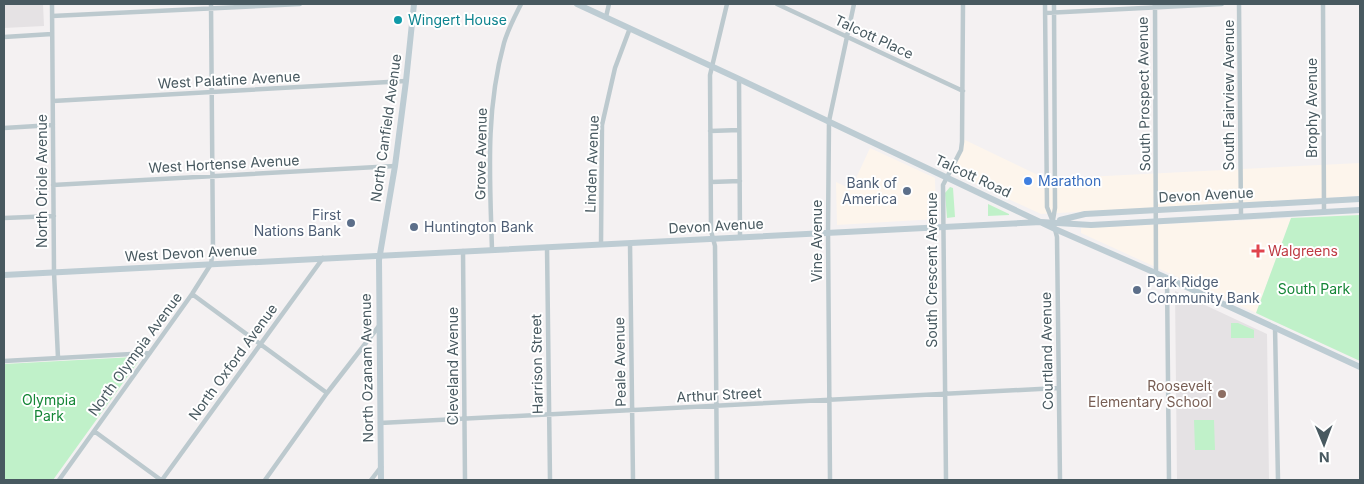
<svg xmlns="http://www.w3.org/2000/svg" width="1364" height="484" font-family="Inter,sans-serif">
	<style>
		.commercial { fill: #fdf5ec }
		.education { fill: #e5e2e4 }
		.green { fill: #c0f1c9 }
		.lines { fill: none; stroke-linecap: round; stroke-linejoin: round }
		.street { stroke: #bcc9ce; stroke-width: 4.5 }
		.secondary { stroke: #bdccd3; stroke-width: 6 }
		.culture-dot { fill: #0f9aa8; stroke: #fff; stroke-width: 2 }
		.shop-dot { fill: #3f7fe0; stroke: #fff; stroke-width: 2 }
		.service-dot { fill: #5c6f8a; stroke: #fff; stroke-width: 2 }
		.health-dot { fill: #e0444e; stroke: #fff; stroke-width: 2 }
		.education-dot { fill: #8d6e63; stroke: #fff; stroke-width: 2 }
		.labels { text-anchor: middle; stroke-width: 4; stroke-linejoin: round; paint-order: stroke }
		.culture-label { font-size: 14px; fill: #0d838f; stroke: #fff; text-anchor: start }
		.street-label { font-size: 14px; fill: #485960; stroke: #fff }
		.shop-label { font-size: 14px; fill: #366cbe; stroke: #fff; text-anchor: start }
		.service-label { font-size: 14px; fill: #4e5e75; stroke: #fff; text-anchor: end }
		.health-label { font-size: 14px; fill: #be3a42; stroke: #fff; text-anchor: start }
		.park-label { font-size: 14px; fill: #148636; stroke: #fff }
		.education-label { font-size: 14px; fill: #785e54; stroke: #fff; text-anchor: end }
	</style>
	<rect width="100%" height="100%" fill="#f4f1f2"/>
	<path class="commercial" d="M963,139l83,40 314,-16v33l-319,18 -89,-41 10,-25z
		M870,148l65,30 1,41 -99,6 -1,-43 15,7z
		M1291,218l-35,95 -175,-80v-5z"/>
	<path class="education" d="M4,4h39l1,22 -40,2z
		M1175,291l92,43 2,146h-92z"/>
	<path class="green" d="M950,187l3,1 2,29 -8,1 -2,-25z
		M988,204l21,10v1l-21,1z
		M1360,215v146l-104,-48 35,-95z
		M1231,323h7l16,7v8h-23z
		M134,357l4,5 -85,118h-49v-116z
		M1194,420h20l1,30h-20z"/>
	<g class="lines">
		<path class="street" d="M52,4l2,268 4,86
			M777,4l186,87
			M1045,4l2,203 6,15 4,15 3,243
			M1155,4l1,269
			M1239,4l2,213
			M1323,4l1,208
			M1045,13l177,-9
			M52,16l248,-12
			M606,17l3,-13
			M4,37l48,-3
			M739,79l1,158
			M53,101l353,-20
			M4,128l49,-3
			M710,131l29,-1
			M711,182l29,-1
			M53,185l342,-19
			M4,218l50,-2
			M1053,220l2,-12 -1,-204
			M630,243l3,237
			M601,244l1,-119 13,-57 15,-40
			M547,247l3,233
			M492,250c-2,-71 -7,-138 12,-207 4,-14 11,-27 17,-39
			M463,251l2,229
			M1167,278l2,202
			M192,294l135,99
			M1275,327l3,153
			M4,361l146,-8
			M380,423l678,-35
			M94,431l67,49
			M59,480l133,-186 19,-30 2,-14 -2,-246
			M162,480l161,-222
			M265,480l62,-87 52,-67
			M371,480l10,-13
			M717,480l-2,-234 -4,-15 -1,-156 17,-71
			M830,480l-2,-247 1,-112 25,-117
			M946,480l-3,-295 18,-35 1,-8 1,-138"/>
		<path class="secondary" d="M577,4l162,75 316,150 112,49 193,89
			M1060,220l25,-6 275,-15
			M4,275l1037,-53 50,3 269,-15
			M381,480l-2,-220 16,-94 11,-85 8,-77"/>
	</g>
	<circle class="culture-dot" cx="398" cy="20" r="5"/>
	<circle class="shop-dot" cx="1028" cy="181" r="5"/>
	<g class="service-dot">
		<circle cx="907" cy="191" r="5"/>
		<circle cx="351" cy="223" r="5"/>
		<circle cx="414" cy="227" r="5"/>
		<circle cx="1137" cy="290" r="5"/>
	</g>
	<path class="health-dot" d="M1255.5 243.5h5v5h5v5h-5v5h-5v-5h-5v-5h5z"/>
	<circle class="education-dot" cx="1222" cy="394" r="5"/>
	<g class="labels">
		<g class="culture-label">
			<text x="408" y="25">Wingert House</text>
		</g>
		<g class="street-label">
			<text transform="translate(874 37) rotate(25)" y="5">Talcott Place</text>
			<text transform="translate(229 80) rotate(-3)" y="5">West Palatine Avenue</text>
			<text transform="translate(1144 94) rotate(-91)" y="5">South Prospect Avenue</text>
			<text transform="translate(1229 95) rotate(-90)" y="5">South Fairview Avenue</text>
			<text transform="translate(1312 108) rotate(-90)" y="5">Brophy Avenue</text>
			<text transform="translate(386 128) rotate(-82)" y="5">North Canfield Avenue</text>
			<text transform="translate(481 154) rotate(-89)" y="5">Grove Avenue</text>
			<text transform="translate(224 164) rotate(-3)" y="5">West Hortense Avenue</text>
			<text transform="translate(592 164) rotate(-88)" y="5">Linden Avenue</text>
			<text transform="translate(973 176) rotate(25)" y="5">Talcott Road</text>
			<text transform="translate(42 181) rotate(-90)" y="5">North Oriole Avenue</text>
			<text transform="translate(1206 195) rotate(-3)" y="5">Devon Avenue</text>
			<text transform="translate(716 226) rotate(-3)" y="5">Devon Avenue</text>
			<text transform="translate(817 241) rotate(-90)" y="5">Vine Avenue</text>
			<text transform="translate(191 253) rotate(-3)" y="5">West Devon Avenue</text>
			<text transform="translate(932 270) rotate(-90)" y="5">South Crescent Avenue</text>
			<text transform="translate(1047 351) rotate(-91)" y="5">Courtland Avenue</text>
			<text transform="translate(135 354) rotate(-54)" y="5">North Olympia Avenue</text>
			<text transform="translate(233 362) rotate(-54)" y="5">North Oxford Avenue</text>
			<text transform="translate(620 362) rotate(-91)" y="5">Peale Avenue</text>
			<text transform="translate(537 364) rotate(-91)" y="5">Harrison Street</text>
			<text transform="translate(453 366) rotate(-90)" y="5">Cleveland Avenue</text>
			<text transform="translate(367 368) rotate(-91)" y="5">North Ozanam Avenue</text>
			<text transform="translate(719 395) rotate(-3)" y="5">Arthur Street</text>
		</g>
		<g class="shop-label">
			<text x="1038" y="186">Marathon</text>
		</g>
		<g class="service-label">
			<text x="897" y="188">Bank of<tspan x="897" dy="16">America</tspan></text>
			<text x="341" y="220">First<tspan x="341" dy="16">Nations Bank</tspan></text>
			<text x="424" y="232" text-anchor="start">Huntington Bank</text>
			<text x="1147" y="287" text-anchor="start">Park Ridge<tspan x="1147" dy="16">Community Bank</tspan></text>
		</g>
		<g class="health-label">
			<text x="1268" y="256">Walgreens</text>
		</g>
		<g class="park-label">
			<text x="1314" y="294">South Park</text>
			<text x="49" y="405">Olympia<tspan x="49" dy="16">Park</tspan></text>
		</g>
		<g class="education-label">
			<text x="1212" y="391">Roosevelt<tspan x="1212" dy="16">Elementary School</tspan></text>
		</g>
	</g>
	<rect width="1364" height="484" fill="none" stroke="#485960" stroke-width="10"/>
	<g transform="translate(1324 444) rotate(179)" stroke="#ffffff" stroke-width="4" paint-order="stroke">
	<path d="M0-4L9 19L0 12L-9 19Z" fill="#485960"/>
	<text y="-8" font-size="14" font-weight="bold" text-anchor="middle" fill="#485960">N</text>
	</g>
</svg>
